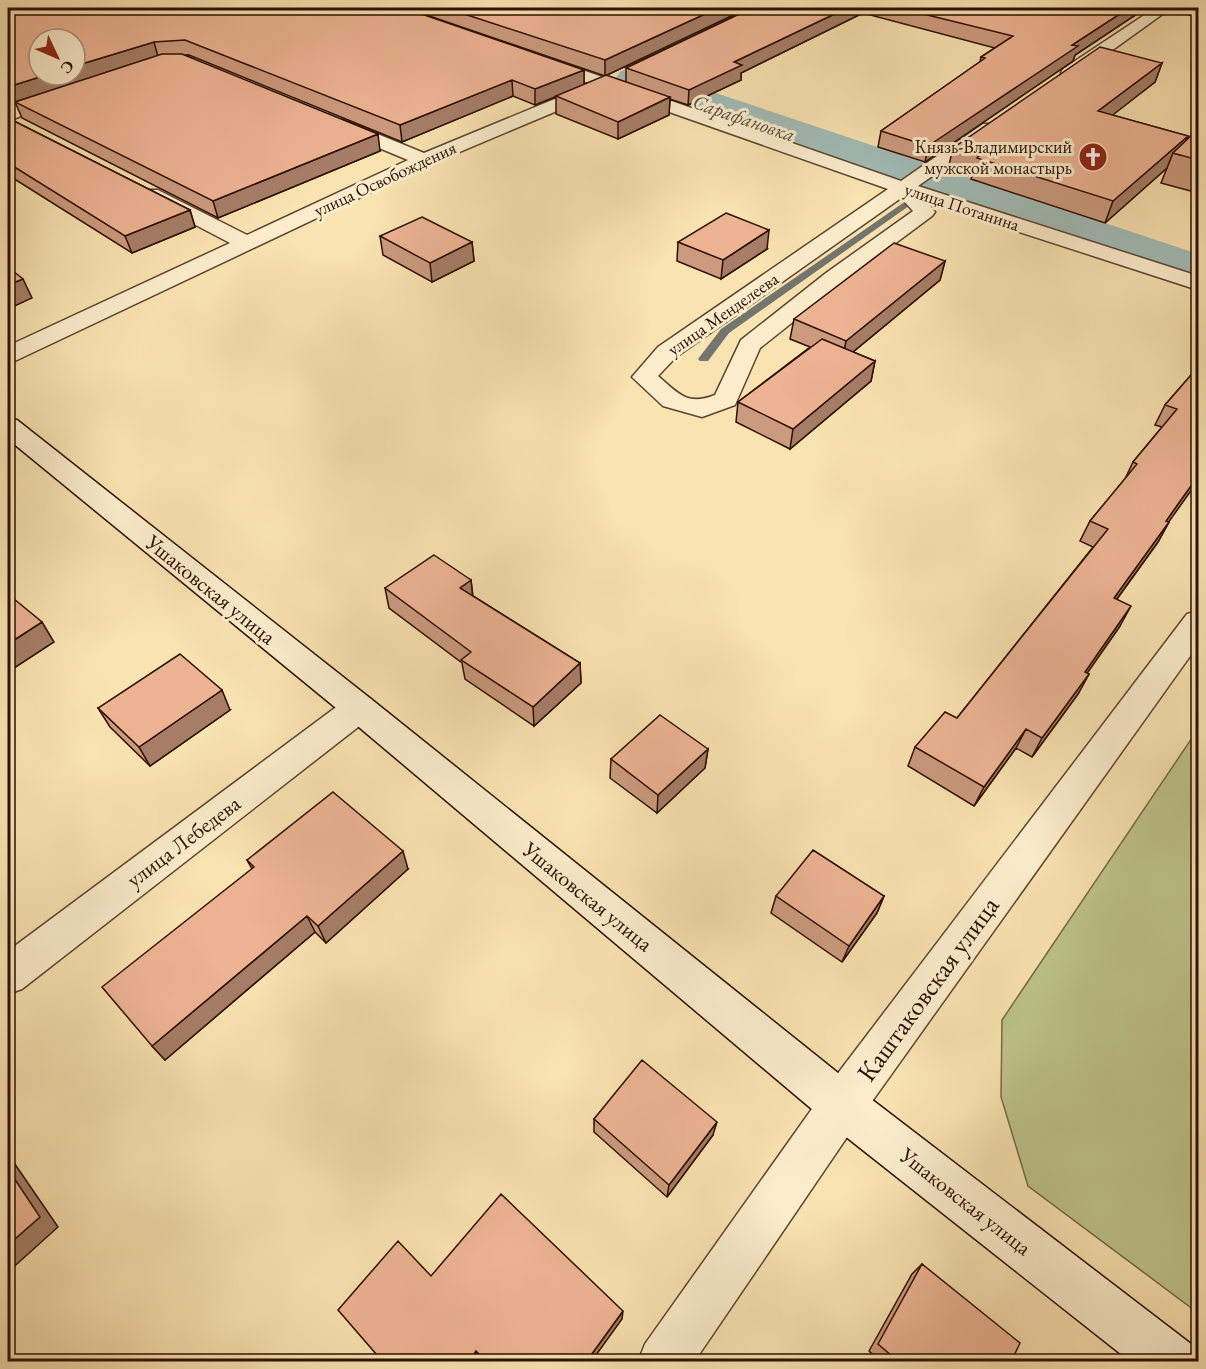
<svg xmlns="http://www.w3.org/2000/svg" width="1206" height="1369" font-family="'EB Garamond',serif">
	<style>
		.green { fill: #bec48c; stroke: #756947; stroke-width: 1.5 }
		.lines { fill: none; stroke-linecap: round; stroke-linejoin: round }
		.stream { fill: #72766e; fill-rule: evenodd }
		.river { fill: #a1bcb6; fill-rule: evenodd }
		.minor-casing { stroke: #5f432e; stroke-width: 3 }
		.tertiary-casing { stroke: #5f432e; stroke-width: 3 }
		.secondary-casing { stroke: #2c0e02; stroke-width: 3 }
		.minor { fill: #fbedcc; fill-rule: evenodd }
		.tertiary { fill: #fbedcc; fill-rule: evenodd }
		.secondary { fill: #fbedcc; fill-rule: evenodd }
		.wall { fill: #cc9b7f; stroke: #2c0e02; stroke-width: 1.5 }
		.shaded-wall { fill: #a67e68; stroke: #2c0e02; stroke-width: 1.5 }
		.building { fill: #edb494; stroke: #2c0e02; stroke-width: 1.5 }
		.labels { text-anchor: middle; stroke-width: 6; stroke-linejoin: round; paint-order: stroke }
		.far-poi-label { font-size: 18px; fill: #2c0e02; stroke: #fbedcc; text-anchor: end }
		.far-street-label { font-size: 18px; fill: #2c0e02; stroke: #fbedcc }
		.far-water-label { font-size: 20px; font-style: italic; fill: #554b41; stroke: #fbedcc }
		.street-label { font-size: 22px; fill: #2c0e02; stroke: #fbedcc }
		.near-street-label { font-size: 27px; fill: #2c0e02; stroke: #fbedcc }
	</style>
	<rect width="100%" height="100%" fill="#f9e3b1"/>
	<filter id="stains"><feTurbulence type="fractalNoise" baseFrequency=".00333" numOctaves="4"/><feColorMatrix values="0 0 0 0 .2 0 0 0 0 .09 0 0 0 0 .02 0 0 0 .5 -.17"/></filter>
	<radialGradient id="worn" r=".72"><stop offset=".6" stop-color="#630" stop-opacity="0"/><stop offset="1" stop-color="#630" stop-opacity=".3"/></radialGradient>
	<path class="green" d="M1198,729v584l-170,-127 -27,-89 1,-77z"/>
	<g class="lines">
		<path class="stream" d="M903,203l5,3 -2,2 -177,125 -21,28h-8l-2,-2 23,-30z"/>
		<path class="river" d="M758,8h50l-6,8 -128,63 524,175v36l-20,-5 -271,-94 -2,-3 -285,-98 -6,-9 6,-9z"/>
		<g class="minor-casing">
			<path id="minor" d="M1155,8h16l-96,69h-12l-2,-4 2,-4z
				M542,56l359,125 82,-57h12l3,4 -3,4 -77,54 280,90v14l-271,-88 8,10 -3,4 -90,67 -82,65 -25,57 -33,12 -39,-11 -31,-29 26,-30 230,-158 -284,-100 -2,3 -171,72 -414,196 -9,2v-16l222,-103 -86,-45 -3,-4 3,-4h14l89,45 161,-75 -77,-32 -3,-4 3,-4h12l81,33 167,-69 -55,-20 -2,-3 2,-3zM901,198l12,13 -87,62 -85,67 -26,55c-28,11 -36,-1 -57,-19l18,-19z
				M60,90l6,1 3,4 -3,4 -58,22v-12l5,-4z
				M359,695l12,4 5,9 -5,9 -349,272 -14,5v-43l339,-252z
				M842,1083l16,6 6,16 -6,16 -164,241h-56l7,-18 181,-255z"/>
		</g>
		<g class="tertiary-casing">
			<path id="tertiary" d="M1198,611v34l-340,476 -16,6 -16,-6 -6,-16 6,-16 361,-475z"/>
		</g>
		<g class="secondary-casing">
			<path id="secondary" d="M8,418l9,2 354,279 487,390 333,255 7,18h-67l-305,-241 -479,-404 -339,-278z"/>
		</g>
		<use href="#minor" class="minor"/>
		<use href="#tertiary" class="tertiary"/>
		<use href="#secondary" class="secondary"/>
	</g>
	<path class="wall" d="M8,8l576,62v15l42,-3v-14l126,-60h394l-71,47 -2,6 -148,101 -47,-15 3,-16 99,-69 1,-5 14,-9 -132,-35 -122,60v7l-53,25 -18,-6 -1,16 -51,24 -62,-25v-17l-21,8 -22,-9 -111,46 -213,-87h-4l195,96 -162,67 -196,-100 -7,-16 -7,5z
		M406,8h164l20,6 17,-6h141l-143,68z
		M1173,8h25v9l-26,-6z
		M1162,63l-7,19 -43,33 76,21 -2,5 12,-12v64l-37,-10 6,-15 -62,55 -134,-44 1,-2 -24,-8 5,-21z
		M8,118l182,92 5,17 -63,26 -124,-78z
		M380,236l92,6 2,19 -42,21 -49,-27z
		M678,242l89,7 -46,30 -44,-18z
		M945,261l-5,19 -87,72 22,9 -4,20 -81,68 -54,-27 2,-20 72,-55 -20,-8 4,-20z
		M1198,367l-29,155 -11,20 -41,57 3,27 -33,47 2,1 -11,20 -46,63 -16,-9 -42,58 -66,-40 7,-19 42,-29 136,-171 -13,-6 10,-20 35,-42 8,-17 29,-35 -7,-2 10,-20z
		M471,580l2,16 107,67 1,20 -47,43 -69,-47 -3,-16 -73,-55 -4,-20z
		M98,708l132,2 -80,56 -40,-39z
		M708,749l-3,19 -48,45 -47,-35 1,-19z
		M247,860l161,9 -82,74 -11,-11 -150,128 -13,-14 100,-177z
		M776,896h108l-7,17 -35,49 -71,-49z
		M594,1119l119,16 -46,62 -73,-65z
		M922,1264l89,98h-130l-12,-11 43,-77z"/>
	<path class="shaded-wall" d="M718,8h30l-143,68v-16z
		M847,8h17l-1,5 -122,60v7l-53,25 1,-15 45,-28z
		M1129,8h17l-71,47 -2,6 -148,101 3,-16 144,-101z
		M154,42l4,15 -146,46 -4,4v-20l38,-12h29v-9z
		M1162,63l-7,19 -64,50 7,-21z
		M584,70v15l-49,20v-16z
		M512,80l1,16 -111,46 -2,-17z
		M670,97l-1,18 -51,24v-17z
		M378,134l2,17 -162,67 -5,-17z
		M1188,136l-8,19 -7,-2 -6,15 -62,55 8,-22z
		M190,210l5,17 -63,26 -7,-17z
		M769,230l-2,19 -46,30 2,-19z
		M472,242l2,19 -42,21 -2,-19z
		M945,261l-5,19 -98,81 4,-20z
		M23,279l9,19 -24,11v-24z
		M875,361l-4,20 -81,68 3,-20z
		M1198,476v5l-43,60 11,-20z
		M1169,522l-11,20 -55,76 11,-20z
		M471,580l2,20 -13,-12z
		M1131,606l-11,20 -46,66 11,-20z
		M42,622l12,20 -46,30v-28z
		M580,663l1,20 -47,43 -1,-19z
		M1089,674l-11,20 -46,63 10,-19z
		M222,690l8,20 -80,56 -11,-19z
		M1026,729l-10,19 -42,58 10,-19z
		M708,749l-3,19 -48,45 1,-18z
		M403,851l5,18 -82,74 -8,-17z
		M884,896l-7,17 -35,49 7,-16z
		M307,916l8,16 -150,128 -13,-14z
		M717,1122l-4,13 -46,62 2,-12z
		M8,1154l50,73 -50,45z
		M623,1311l-1,8 -31,43h-5z
		M476,1351l5,7 -3,4h-9z"/>
	<path class="building" d="M8,8h396l180,62 -49,19 -23,-9 -112,45 -215,-85 -31,2 -79,24v-27h-36v36h7l-38,12z
		M446,8h124l20,6 17,-6h111l-113,52z
		M752,8h95l-113,54 8,3 -53,25 -63,-22z
		M899,8h230l-57,37 6,1 -150,100 -47,-15 104,-73 -4,-1 32,-21z
		M1100,47l62,16 -64,48 90,25 -75,65 -136,-43 2,-2 -26,-8z
		M162,54h20l196,80 -165,67 -198,-99z
		M606,75l64,22 -52,25 -62,-26z
		M8,118l182,92 -65,26 -117,-73z
		M1198,129v31l-25,-7z
		M726,213l43,17 -46,30 -45,-18z
		M422,217l50,25 -42,21 -50,-27z
		M894,243l51,18 -99,80 -52,-22z
		M8,267l15,12 -15,6z
		M822,339l53,22 -82,68 -55,-27z
		M1198,367v109l-32,45 3,1 -55,76 17,8 -46,66 4,2 -47,64 -16,-9 -42,58 -69,-40 30,-35 12,6 151,-189 -18,-8 47,-57 -4,-2 44,-53 -12,-4z
		M434,555l37,25 -11,8 120,75 -47,44 -72,-47 10,-8 -86,-64z
		M8,594l34,28 -34,22z
		M180,654l42,36 -83,57 -41,-39z
		M660,715l48,34 -50,46 -47,-36z
		M333,792l70,59 -85,75 -11,-10 -155,130 -50,-59 152,-120 -7,-7z
		M813,850l71,46 -35,50 -73,-50z
		M642,1060l75,62 -48,63 -75,-66z
		M8,1169l32,48 -32,28z
		M501,1194l122,117 -37,51h-100l-10,-11 -7,11h-86l-45,-52 60,-69 33,35z
		M922,1264l98,79 -9,19h-112l-21,-18z"/>
	<defs>
		<g id="church-disc" transform="scale(1.5)"><circle r="9.5" fill="#8f2418" stroke="#fbedcc"/><path d="M-1.2-6h2.4v3.5h3.3v2.4h-3.3V6h-2.4V-.1h-3.3v-2.4h3.3Z" fill="#fff"/></g>
	</defs>
	<g fill-rule="evenodd">
		<use href="#church-disc" x="1093" y="157"/>
	</g>
	<g class="labels">
		<g class="far-poi-label">
			<text x="1072" y="153">Князь-Владимирский<tspan x="1072" dy="21">мужской монастырь</tspan></text>
		</g>
		<g class="far-street-label">
			<text transform="translate(385 179) rotate(-25)" y="6">улица Освобождения</text>
			<text transform="translate(962 207) rotate(18)" y="6">улица Потанина</text>
			<text transform="translate(723 314) rotate(-35)" y="6">улица Менделеева</text>
		</g>
		<g class="far-water-label">
			<text transform="translate(744 118) rotate(19)" y="7">Сарафановка</text>
		</g>
		<g class="street-label">
			<text transform="translate(211 589) rotate(39)" y="8">Ушаковская улица</text>
			<text transform="translate(183 841) rotate(-37)" y="8">улица Лебедева</text>
			<text transform="translate(588 896) rotate(39)" y="8">Ушаковская улица</text>
			<text transform="translate(966 1201) rotate(38)" y="8">Ушаковская улица</text>
		</g>
		<g class="near-street-label">
			<text transform="translate(928 989) rotate(-54)" y="9">Каштаковская улица</text>
		</g>
	</g>
	<rect width="1206" height="1369" fill="none" stroke="#f9e3b1" stroke-width="30"/>
	<rect x="9" y="9" width="1188" height="1351" fill="none" stroke="#2c0e02" stroke-width="3"/>
	<rect x="15" y="15" width="1176" height="1339" fill="none" stroke="#2c0e02" stroke-width="1.5"/>
	<g transform="translate(57 57) rotate(134)"><circle r="28" fill="#fbedcc" stroke="#a8947b" stroke-width="1.5"/>
	<path d="M0-4.5L10 22L0 15L-10 22Z" fill="#8f2418"/>
	<text y="-9" font-size="16" font-weight="bold" text-anchor="middle" fill="#2c0e02">С</text>
	</g>
	<rect width="100%" height="100%" filter="url(#stains)"/>
	<rect width="100%" height="100%" fill="url(#worn)"/>
</svg>
